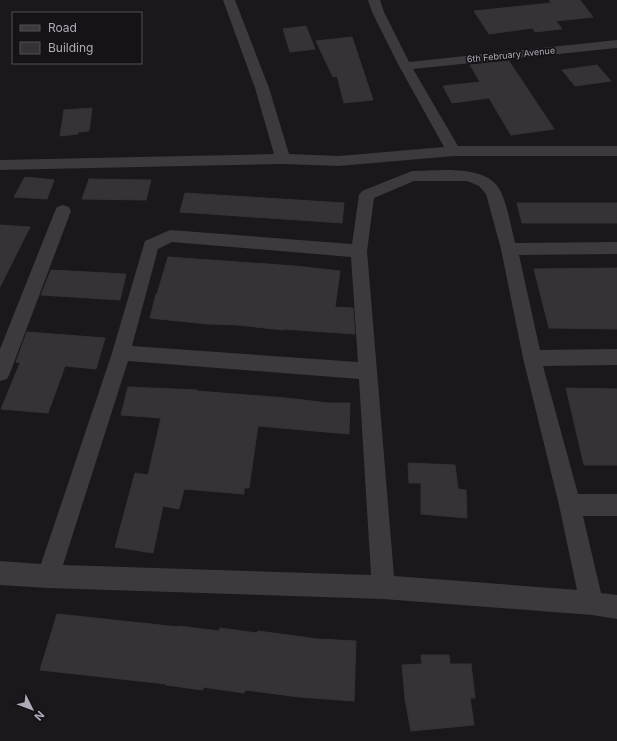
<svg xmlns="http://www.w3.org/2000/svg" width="617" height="741" font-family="Inter,sans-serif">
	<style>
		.building { fill: #353336; stroke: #353236 }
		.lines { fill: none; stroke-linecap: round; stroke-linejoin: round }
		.minor { fill: #3d393f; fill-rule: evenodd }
		.labels { text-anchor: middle; stroke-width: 3.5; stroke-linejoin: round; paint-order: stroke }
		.far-street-label { font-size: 9px; fill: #b1abb9; stroke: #151315 }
	</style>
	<rect width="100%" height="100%" fill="#1a181a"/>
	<path class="building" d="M549,0h31l13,17 -37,4 6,8 -27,3 -2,-4 -44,6 -15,-23 77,-8z
		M306,26l9,23 -25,3 -7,-23z
		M352,37l21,63 -29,3 -7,-27 -4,1 -17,-36z
		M509,61l45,68 -43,6 -22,-37 -37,5 -9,-17 37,-4 -10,-17z
		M597,65l14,16 -36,5 -13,-16z
		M92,108l-3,23 -11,1v2l-18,2 4,-26z
		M25,177l29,3 -7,19 -33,-2z
		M89,179l62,1 -5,20 -64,-1z
		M185,193l159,10 -2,20 -162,-11z
		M517,203h100v20h-95z
		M0,225l30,2 -30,60z
		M168,257l127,9 45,5 -5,36 18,1 2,26 -72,-5v1l-46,-5 -30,-1 -57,-6 6,-24h1z
		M617,268v61l-68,-1 -15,-59z
		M51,270l75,4 -6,26 -79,-5z
		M27,332l78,6 -9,31 -31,-3 -17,47 -47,-4 19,-46 -4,-1z
		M128,387l69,3v1l89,7 42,5h22l-1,31 -91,-8 -9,62h-5v6l-60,-5 -5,20 -16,-3 -10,47 -38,-6 20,-74 13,2 13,-57 -40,-3z
		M566,388l51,1v76h-33z
		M408,463l47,2 3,24 8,1 1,28 -46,-4v-31h-12z
		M57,614l122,13v-1l40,5 1,-3 37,5 1,-2 60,8 38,2 -2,60 -55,-4 -54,-7 -1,3 -41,-6v3l-37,-5v-1l-126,-14z
		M421,655h28l1,9h21l4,34h-5l4,27 -63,6 -6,-32 -3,-34 20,-1z"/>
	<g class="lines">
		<path class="minor" d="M223,0h12l34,88 20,66 50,2 105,-9 -45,-81 -27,-54 -4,-12h12l4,12 25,50 208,-22v8l-204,21 45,77h159v10h-163l-115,10 -56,-2 -283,6v-10l274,-6 -19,-66z
			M412,171c25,0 76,-8 89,21 7,16 10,34 14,51l102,-1v12l-98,1 21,95 77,-1v16l-74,1 35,128h39v22h-34l18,77 16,2v24l-25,-4 -209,-16 -335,-11 -48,-3v-24l41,3 71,-211 33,-112 25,-11 182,14 7,-49 3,-4zM414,181h53l12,5 7,8 15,55 22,109 36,147 18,85 -183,-14 -27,-325 7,-53zM172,242l179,15 7,105 -226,-16 26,-97zM128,361l231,18 12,196 -308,-10z
			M63,205l6,2 2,4 -61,162 -3,6 -7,2v-32l55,-138 2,-4z"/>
	</g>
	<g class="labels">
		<g class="far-street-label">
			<text transform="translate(511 55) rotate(-6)" y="3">6th February Avenue</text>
		</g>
	</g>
	<rect x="12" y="12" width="130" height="52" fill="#151315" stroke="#535057"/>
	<rect x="20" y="25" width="20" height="6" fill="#3d393f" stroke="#535057"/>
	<text x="48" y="32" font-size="12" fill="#b1abb9">Road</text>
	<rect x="20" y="42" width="20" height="12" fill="#353336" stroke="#535057"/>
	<text x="48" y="52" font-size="12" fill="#b1abb9">Building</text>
	<g transform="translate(32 709) rotate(132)" stroke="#151315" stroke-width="3" paint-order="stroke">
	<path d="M0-3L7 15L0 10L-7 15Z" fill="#b1abb9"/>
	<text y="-6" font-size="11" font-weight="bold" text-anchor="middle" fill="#b1abb9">N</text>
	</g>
</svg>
